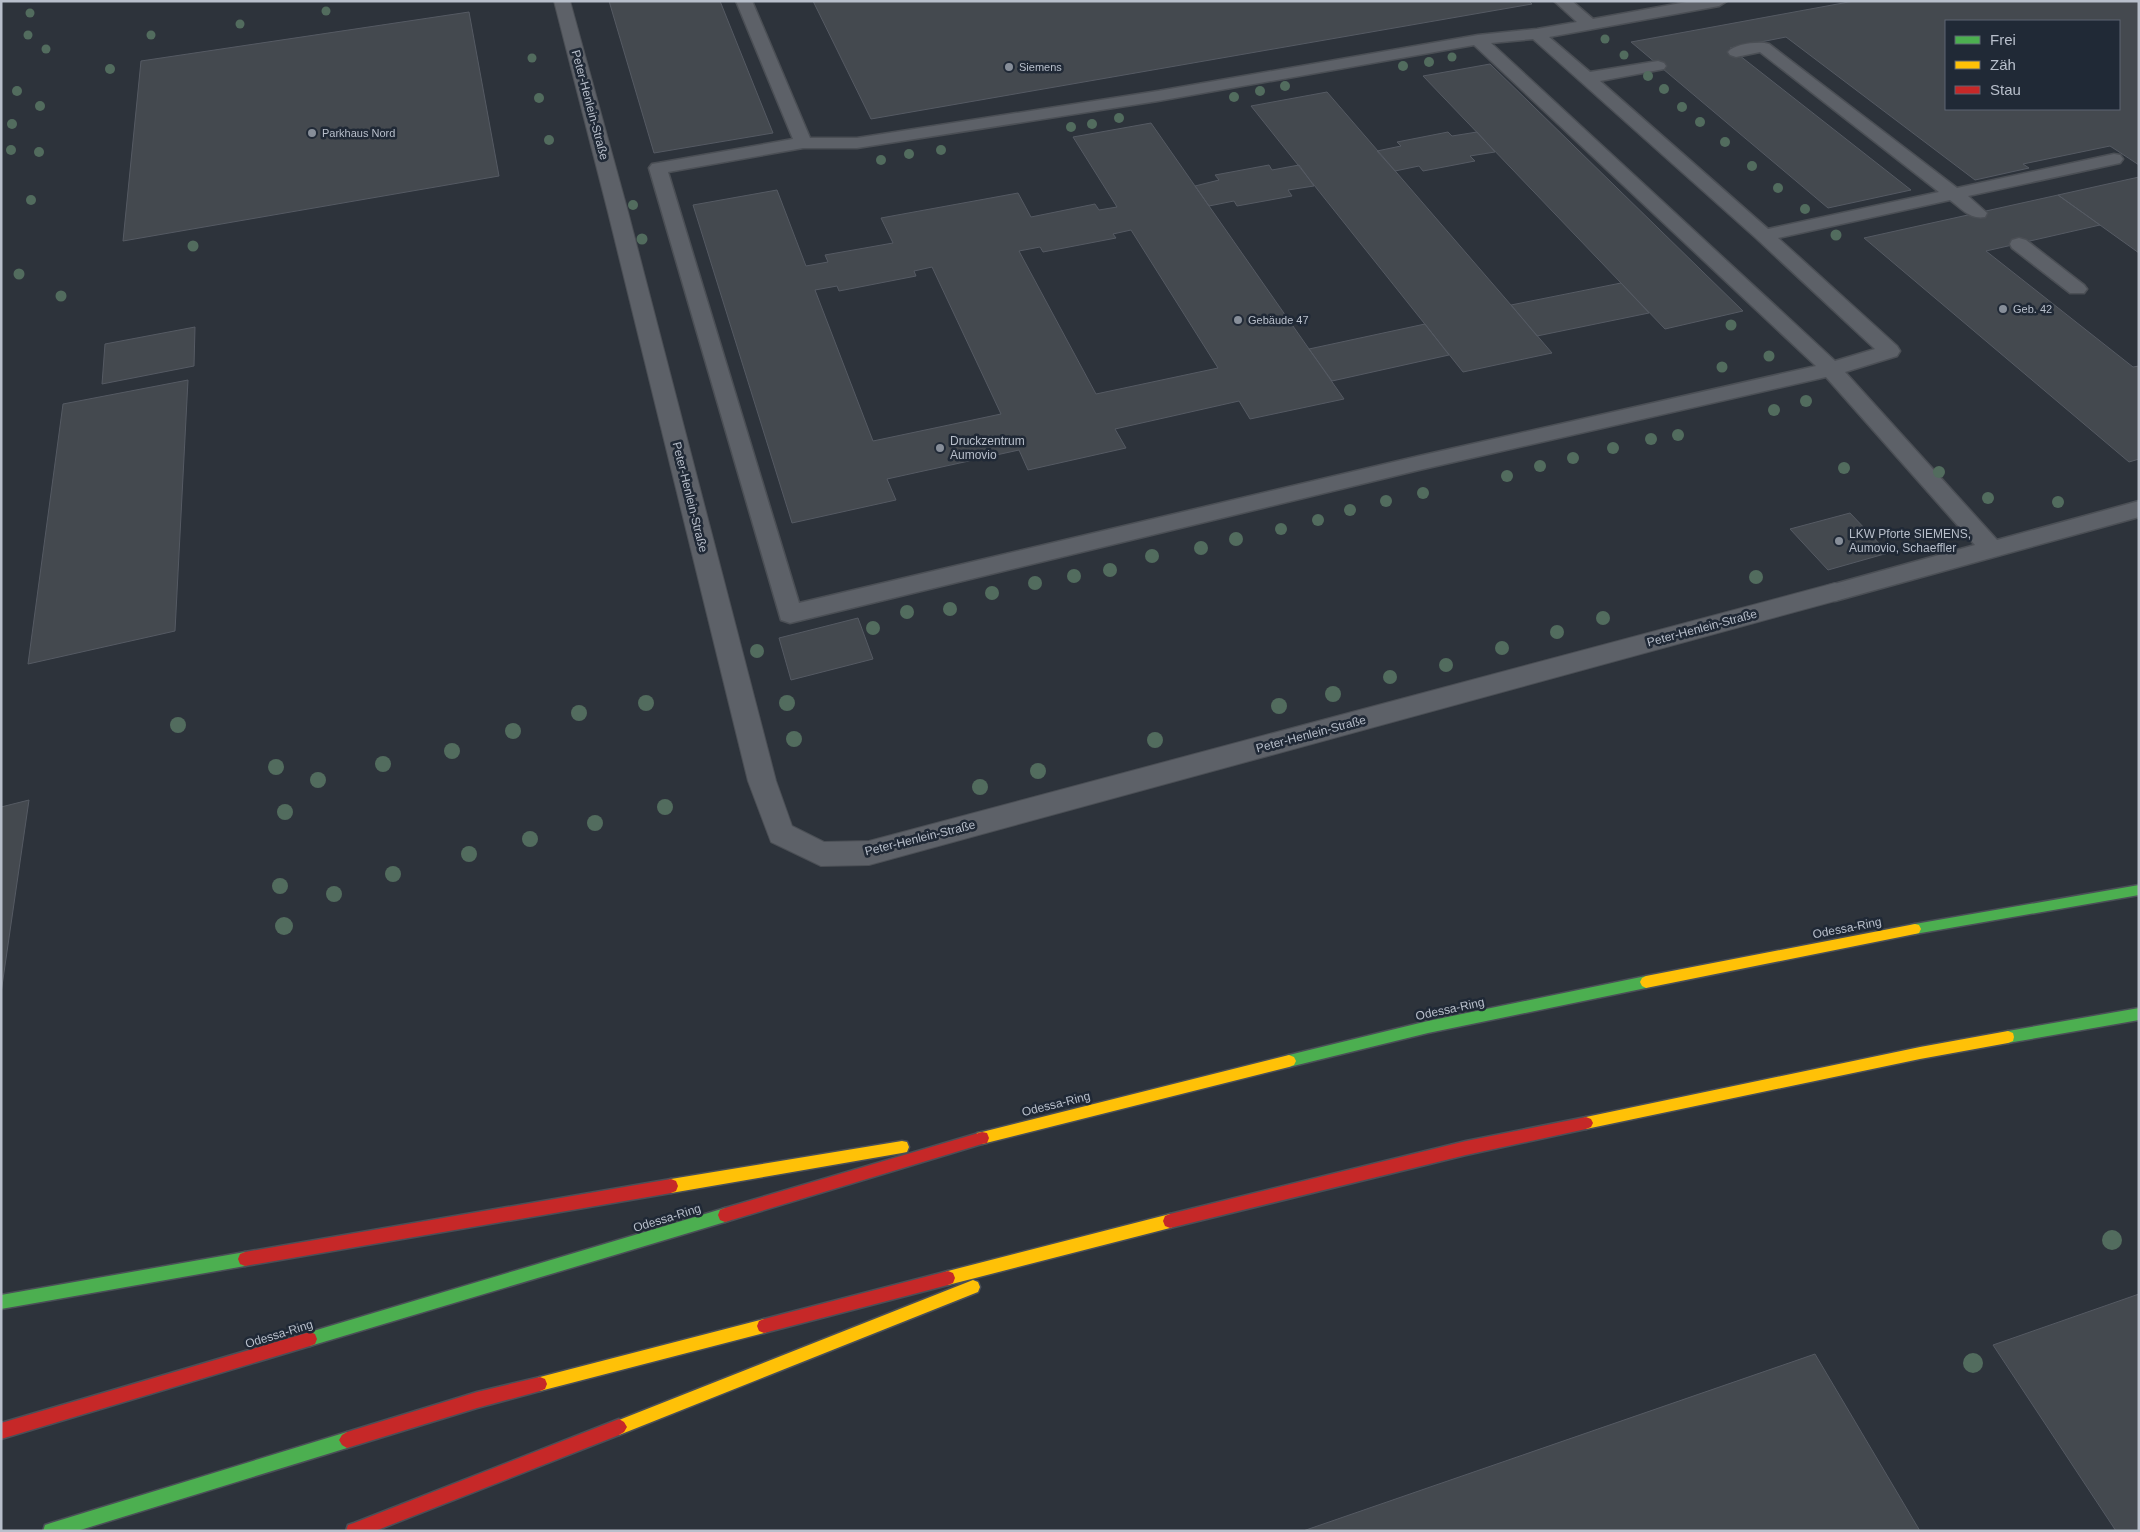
<svg xmlns="http://www.w3.org/2000/svg" width="2140" height="1532" font-family="Arial,sans-serif">
	<style>
		.building { fill: #44494f; stroke: #555a63; fill-rule: evenodd }
		.lines { fill: none; stroke-linecap: round; stroke-linejoin: round }
		.lane-casing { stroke: #4b4f55; stroke-width: 3 }
		.street-casing { stroke: #4b4f55; stroke-width: 2 }
		.fast-casing { stroke: #4a4f57; stroke-width: 3 }
		.slow-casing { stroke: #4a4f57; stroke-width: 3 }
		.jam-casing { stroke: #4a4f57; stroke-width: 3 }
		.lane { fill: #5d6168; fill-rule: evenodd }
		.street { fill: #5d6168; fill-rule: evenodd }
		.fast { fill: #4caf50; fill-rule: evenodd }
		.slow { fill: #ffc107; fill-rule: evenodd }
		.jam { fill: #c62828; fill-rule: evenodd }
		.tree { fill: #526c5e }
		.poi-dot { fill: #878e99; stroke: #202936; stroke-width: 2 }
		.labels { text-anchor: middle; stroke-width: 5; stroke-linejoin: round; paint-order: stroke }
		.far-poi-label { font-size: 11px; fill: #b8bfcb; stroke: #202936; text-anchor: start }
		.street-label { font-size: 12px; fill: #b8bfcb; stroke: #202936 }
		.poi-label { font-size: 12px; fill: #b8bfcb; stroke: #202936; text-anchor: start }
	</style>
	<rect width="100%" height="100%" fill="#2d333b"/>
	<path class="building" d="M609,1h111l53,132 -119,20z
		M813,1h716l3,3 -661,115z
		M1854,1h285v164l-29,-19 -87,18 6,4 -54,12 -189,-143 -56,11 181,142 -83,18 -197,-166zM1946,21h173v88h-173z
		M469,12l30,164 -376,65 18,-180z
		M1490,64l253,247 -78,18 -242,-253z
		M1327,92l184,213 41,48 -89,19 -212,-266z
		M1151,123l193,276 -94,20 -11,-18 -124,28 11,19 -98,22 -9,-20 -132,29 9,21 -104,23 -99,-318 84,-15 29,76 22,-4 -3,-7 68,-12 -12,-25 137,-25 13,24 64,-13 4,6 18,-3 -44,-70zM1131,230l87,138 -122,26 -77,-143 21,-4 3,5 73,-14 -3,-4zM932,267l69,147 -128,27 -58,-151 22,-4 2,5 77,-15 -2,-5z
		M1448,132l4,4 25,-4 18,20 -25,4 5,5 -52,10 -4,-5 -24,5 -18,-20 24,-5 -4,-4z
		M1269,165l3,5 27,-5 15,21 -26,4 4,6 -55,10 -3,-5 -25,5 -14,-20 24,-6 -4,-5z
		M2139,177v76l-81,-58z
		M2058,195l42,30 -114,26 147,116 6,-1v93l-10,3 -265,-224z
		M1621,283l28,30 -112,23 -26,-31z
		M1425,324l24,31 -117,26 -23,-32z
		M195,327l-1,39 -92,18 3,-40z
		M188,380l-13,251 -147,33 35,-260z
		M1850,513l38,40 -60,17 -38,-41z
		M858,618l15,41 -82,21 -12,-42z
		M29,800l-28,193v-186z
		M2139,1294v237h-23l-123,-186z
		M1815,1354l105,177h-617z"/>
	<g class="lines">
		<g class="lane-casing">
			<path id="lane" d="M736,1h16l58,137h47l301,-47 320,-56 59,-6 40,-7 -23,-21h18l21,18 99,-18h35l-8,5 -170,31 41,35 68,-11 6,2 2,3 -2,3 -64,12 168,148 171,-37 -179,-140 -24,5 -6,-2 -2,-3c6,-8 31,-11 41,-8l188,144 157,-34 6,1 3,4 -3,4 -152,33 19,17 -2,4c-15,3 -24,-9 -35,-17l-172,38 119,108 3,5 -3,5 -52,16 152,168 142,-39v16l-304,84 -8,-3 -4,-6 4,-6 148,-41 -149,-168 -407,93 -629,153 -9,-3 -132,-452 3,-4 6,-1 135,-24zM1533,39l224,200 118,110 -40,12 -344,-318zM1474,45l342,321 -397,90 -620,147 -131,-431 135,-24h54l301,-47z
				M2019,238l7,2 58,45 3,4 -3,4h-14l-58,-45 -2,-4 2,-4z"/>
		</g>
		<g class="street-casing">
			<path id="street" d="M554,1h16l58,211 148,569 16,45 32,16 45,-1 966,-258 9,3 3,6 -3,6 -9,3 -966,264 -48,1 -50,-24 -23,-61 -140,-569z"/>
		</g>
		<g class="fast-casing">
			<path id="fast" d="M2139,885v10l-224,39 -4,-1 -2,-4 2,-4 4,-1z
				M1646,976l4,2 2,4 -2,4 -4,2 -218,45 -139,34 -5,-2 -2,-4 2,-4 5,-2 139,-34z
				M2139,1008v12l-131,23 -5,-2 -1,-4 1,-4 5,-2z
				M725,1208l5,2 2,5 -2,5 -5,2 -415,124 -5,-2 -2,-5 2,-5 5,-2z
				M245,1252l5,2 2,5 -2,5 -5,2 -244,43v-14z
				M347,1432l5,3 3,5 -3,5 -5,3 -270,83h-34l2,-6 6,-2z"/>
		</g>
		<g class="slow-casing">
			<path id="slow" d="M1915,924l4,1 2,4 -2,4 -4,1 -269,54 -4,-2 -2,-4 2,-4 4,-2z
				M2008,1031l5,2 1,4 -1,4 -5,2 -88,16 -334,70 -5,-2 -2,-4 2,-4 5,-2 334,-70z
				M1289,1055l5,2 2,4 -2,4 -5,2 -307,77 -5,-1 -2,-5 2,-5 5,-1z
				M902,1141l5,1 2,5 -2,5 -5,1 -231,40 -5,-2 -2,-5 2,-5 5,-2z
				M1170,1214l5,2 2,5 -2,5 -5,2 -222,57 -5,-2 -2,-5 2,-5 5,-2z
				M973,1280l5,2 2,5 -2,5 -359,143 -5,-3 -3,-5 3,-5z
				M764,1319l5,2 2,5 -2,5 -5,2 -224,58 -5,-2 -2,-5 2,-5 5,-2z"/>
		</g>
		<g class="jam-casing">
			<path id="jam" d="M1586,1117l5,2 2,4 -2,4 -5,2 -120,26 -296,73 -5,-2 -2,-5 2,-5 5,-2 296,-73z
				M982,1132l5,1 2,5 -2,5 -5,1 -257,78 -5,-2 -2,-5 2,-5 5,-2z
				M671,1179l5,2 2,5 -2,5 -5,2 -426,73 -5,-2 -2,-5 2,-5 5,-2z
				M948,1271l5,2 2,5 -2,5 -5,2 -184,48 -5,-2 -2,-5 2,-5 5,-2z
				M310,1332l5,2 2,5 -2,5 -5,2 -309,93v-16z
				M540,1377l5,2 2,5 -2,5 -5,2 -63,17 -130,40 -5,-3 -3,-5 3,-5 5,-3 130,-40z
				M619,1419l5,3 3,5 -3,5 -5,3 -244,96h-29l2,-6 6,-2z"/>
		</g>
		<use href="#lane" class="lane"/>
		<use href="#street" class="street"/>
		<use href="#fast" class="fast"/>
		<use href="#slow" class="slow"/>
		<use href="#jam" class="jam"/>
	</g>
	<g class="tree">
		<circle cx="326" cy="11" r="4.5"/>
		<circle cx="30" cy="13" r="4.5"/>
		<circle cx="240" cy="24" r="4.5"/>
		<circle cx="28" cy="35" r="4.5"/>
		<circle cx="151" cy="35" r="4.5"/>
		<circle cx="1605" cy="39" r="4.5"/>
		<circle cx="46" cy="49" r="4.5"/>
		<circle cx="1624" cy="55" r="4.5"/>
		<circle cx="1452" cy="57" r="4.5"/>
		<circle cx="532" cy="58" r="4.5"/>
		<circle cx="1429" cy="62" r="5"/>
		<circle cx="1403" cy="66" r="5"/>
		<circle cx="110" cy="69" r="5"/>
		<circle cx="1648" cy="76" r="5"/>
		<circle cx="1285" cy="86" r="5"/>
		<circle cx="1664" cy="89" r="5"/>
		<circle cx="17" cy="91" r="5"/>
		<circle cx="1260" cy="91" r="5"/>
		<circle cx="1234" cy="97" r="5"/>
		<circle cx="539" cy="98" r="5"/>
		<circle cx="40" cy="106" r="5"/>
		<circle cx="1682" cy="107" r="5"/>
		<circle cx="1119" cy="118" r="5"/>
		<circle cx="1700" cy="122" r="5"/>
		<circle cx="12" cy="124" r="5"/>
		<circle cx="1092" cy="124" r="5"/>
		<circle cx="1071" cy="127" r="5"/>
		<circle cx="549" cy="140" r="5"/>
		<circle cx="1725" cy="142" r="5"/>
		<circle cx="11" cy="150" r="5"/>
		<circle cx="941" cy="150" r="5"/>
		<circle cx="39" cy="152" r="5"/>
		<circle cx="909" cy="154" r="5"/>
		<circle cx="881" cy="160" r="5"/>
		<circle cx="1752" cy="166" r="5"/>
		<circle cx="1778" cy="188" r="5"/>
		<circle cx="31" cy="200" r="5"/>
		<circle cx="633" cy="205" r="5"/>
		<circle cx="1805" cy="209" r="5"/>
		<circle cx="1836" cy="235" r="5.5"/>
		<circle cx="642" cy="239" r="5.5"/>
		<circle cx="193" cy="246" r="5.5"/>
		<circle cx="19" cy="274" r="5.5"/>
		<circle cx="61" cy="296" r="5.5"/>
		<circle cx="1731" cy="325" r="5.5"/>
		<circle cx="1769" cy="356" r="5.5"/>
		<circle cx="1722" cy="367" r="5.5"/>
		<circle cx="1806" cy="401" r="6"/>
		<circle cx="1774" cy="410" r="6"/>
		<circle cx="1678" cy="435" r="6"/>
		<circle cx="1651" cy="439" r="6"/>
		<circle cx="1613" cy="448" r="6"/>
		<circle cx="1573" cy="458" r="6"/>
		<circle cx="1540" cy="466" r="6"/>
		<circle cx="1844" cy="468" r="6"/>
		<circle cx="1939" cy="472" r="6"/>
		<circle cx="1507" cy="476" r="6"/>
		<circle cx="1423" cy="493" r="6"/>
		<circle cx="1988" cy="498" r="6"/>
		<circle cx="1386" cy="501" r="6"/>
		<circle cx="2058" cy="502" r="6"/>
		<circle cx="1350" cy="510" r="6"/>
		<circle cx="1318" cy="520" r="6"/>
		<circle cx="1281" cy="529" r="6"/>
		<circle cx="1236" cy="539" r="7"/>
		<circle cx="1201" cy="548" r="7"/>
		<circle cx="1152" cy="556" r="7"/>
		<circle cx="1110" cy="570" r="7"/>
		<circle cx="1074" cy="576" r="7"/>
		<circle cx="1756" cy="577" r="7"/>
		<circle cx="1035" cy="583" r="7"/>
		<circle cx="992" cy="593" r="7"/>
		<circle cx="950" cy="609" r="7"/>
		<circle cx="907" cy="612" r="7"/>
		<circle cx="1603" cy="618" r="7"/>
		<circle cx="873" cy="628" r="7"/>
		<circle cx="1557" cy="632" r="7"/>
		<circle cx="1502" cy="648" r="7"/>
		<circle cx="757" cy="651" r="7"/>
		<circle cx="1446" cy="665" r="7"/>
		<circle cx="1390" cy="677" r="7"/>
		<circle cx="1333" cy="694" r="8"/>
		<circle cx="646" cy="703" r="8"/>
		<circle cx="787" cy="703" r="8"/>
		<circle cx="1279" cy="706" r="8"/>
		<circle cx="579" cy="713" r="8"/>
		<circle cx="178" cy="725" r="8"/>
		<circle cx="513" cy="731" r="8"/>
		<circle cx="794" cy="739" r="8"/>
		<circle cx="1155" cy="740" r="8"/>
		<circle cx="452" cy="751" r="8"/>
		<circle cx="383" cy="764" r="8"/>
		<circle cx="276" cy="767" r="8"/>
		<circle cx="1038" cy="771" r="8"/>
		<circle cx="318" cy="780" r="8"/>
		<circle cx="980" cy="787" r="8"/>
		<circle cx="665" cy="807" r="8"/>
		<circle cx="285" cy="812" r="8"/>
		<circle cx="595" cy="823" r="8"/>
		<circle cx="530" cy="839" r="8"/>
		<circle cx="469" cy="854" r="8"/>
		<circle cx="393" cy="874" r="8"/>
		<circle cx="280" cy="886" r="8"/>
		<circle cx="334" cy="894" r="8"/>
		<circle cx="284" cy="926" r="9"/>
		<circle cx="2112" cy="1240" r="10"/>
		<circle cx="1973" cy="1363" r="10"/>
	</g>
	<g class="poi-dot">
		<circle cx="1009" cy="67" r="5"/>
		<circle cx="312" cy="133" r="5"/>
		<circle cx="2003" cy="309" r="5"/>
		<circle cx="1238" cy="320" r="5"/>
		<circle cx="940" cy="448" r="5"/>
		<circle cx="1839" cy="541" r="5"/>
	</g>
	<g class="labels">
		<g class="far-poi-label">
			<text x="1019" y="71">Siemens</text>
			<text x="322" y="137">Parkhaus Nord</text>
			<text x="2013" y="313">Geb. 42</text>
			<text x="1248" y="324">Gebäude 47</text>
		</g>
		<g class="street-label">
			<text transform="translate(590 105) rotate(75)" y="4">Peter-Henlein-Straße</text>
			<text transform="translate(690 497) rotate(76)" y="4">Peter-Henlein-Straße</text>
			<text transform="translate(1702 628) rotate(-15)" y="4">Peter-Henlein-Straße</text>
			<text transform="translate(1311 734) rotate(-15)" y="4">Peter-Henlein-Straße</text>
			<text transform="translate(920 838) rotate(-14)" y="4">Peter-Henlein-Straße</text>
			<text transform="translate(1847 928) rotate(-11)" y="4">Odessa-Ring</text>
			<text transform="translate(1450 1009) rotate(-12)" y="4">Odessa-Ring</text>
			<text transform="translate(1056 1104) rotate(-14)" y="4">Odessa-Ring</text>
			<text transform="translate(667 1218) rotate(-17)" y="4">Odessa-Ring</text>
			<text transform="translate(279 1334) rotate(-17)" y="4">Odessa-Ring</text>
		</g>
		<g class="poi-label">
			<text x="950" y="445">Druckzentrum<tspan x="950" dy="14">Aumovio</tspan></text>
			<text x="1849" y="538">LKW Pforte SIEMENS,<tspan x="1849" dy="14">Aumovio, Schaeffler</tspan></text>
		</g>
	</g>
	<rect width="2140" height="1532" fill="none" stroke="#b8bfcb" stroke-width="5"/>
	<rect x="1945" y="20" width="175" height="90" fill="#202936" stroke="#5d6572"/>
	<rect x="1955" y="36" width="25" height="8" fill="#4caf50" stroke="#5d6572"/>
	<text x="1990" y="45" font-size="15" fill="#b8bfcb">Frei</text>
	<rect x="1955" y="61" width="25" height="8" fill="#ffc107" stroke="#5d6572"/>
	<text x="1990" y="70" font-size="15" fill="#b8bfcb">Zäh</text>
	<rect x="1955" y="86" width="25" height="8" fill="#c62828" stroke="#5d6572"/>
	<text x="1990" y="95" font-size="15" fill="#b8bfcb">Stau</text>
</svg>
